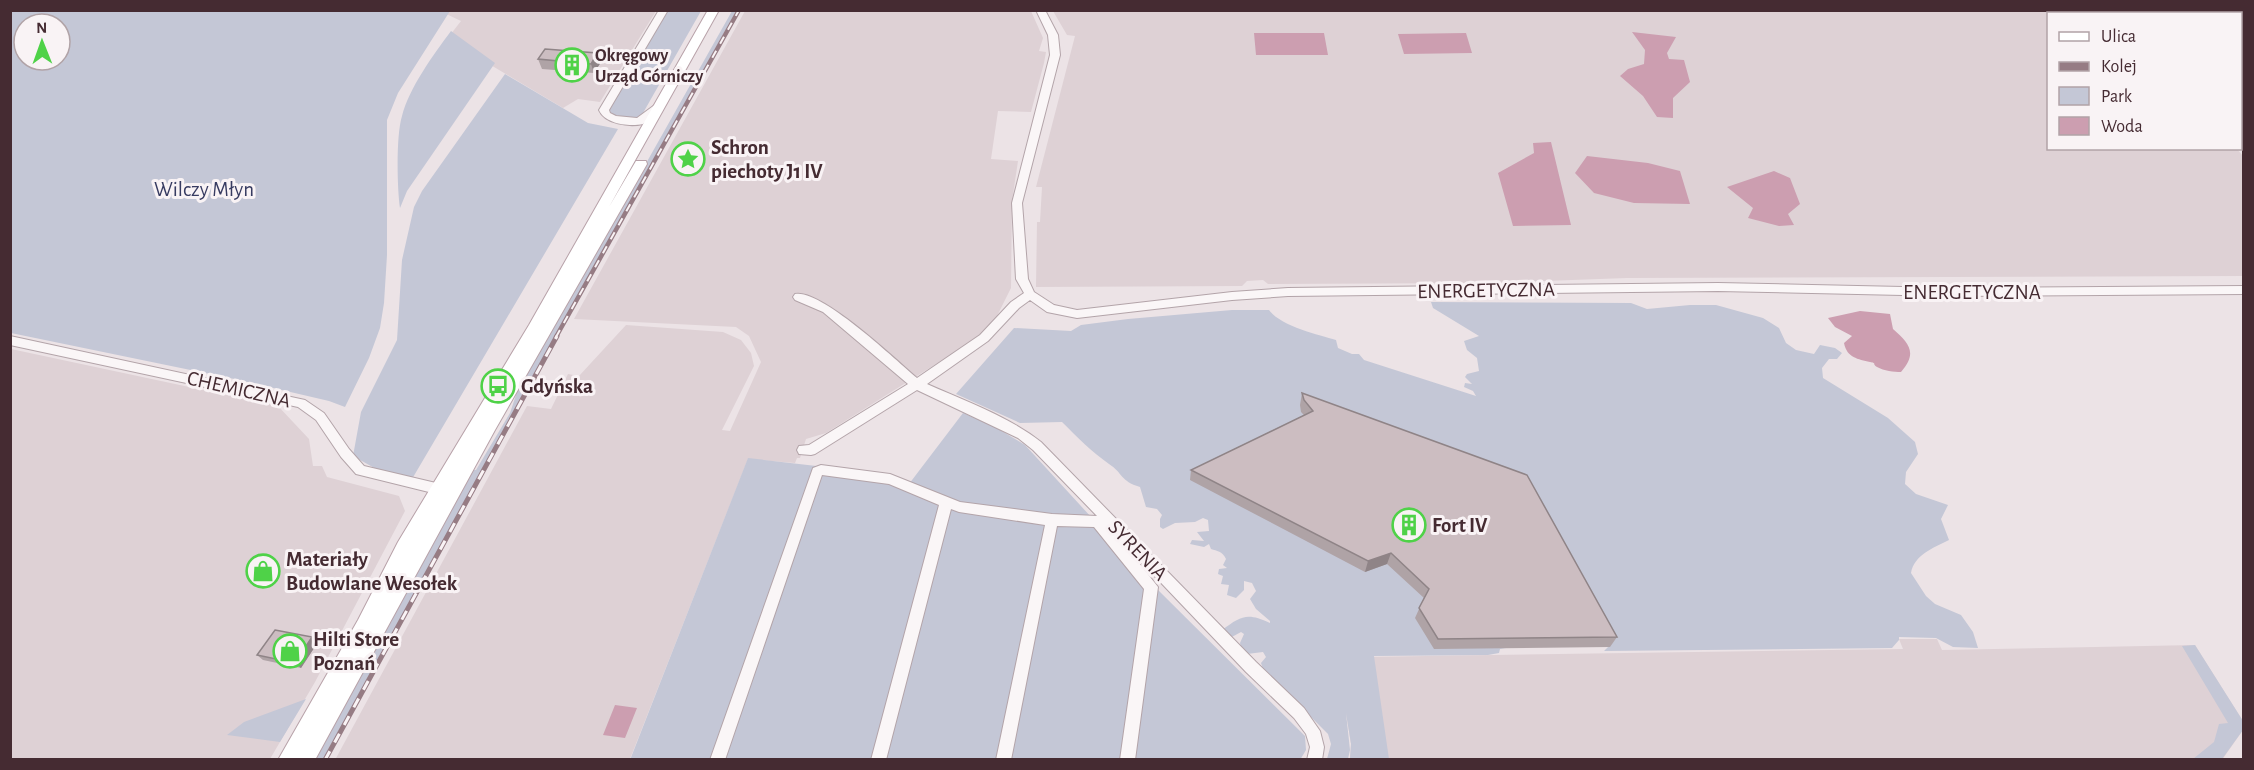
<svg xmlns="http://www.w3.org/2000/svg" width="2254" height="770" font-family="'Alegreya Sans',sans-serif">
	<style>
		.built { fill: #ded1d5 }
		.green { fill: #c4c7d6; fill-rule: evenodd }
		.water { fill: #cc9eb0 }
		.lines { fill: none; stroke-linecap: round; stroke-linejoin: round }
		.minor-casing { stroke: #b3a4a9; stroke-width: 2 }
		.major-casing { stroke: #b8a2a9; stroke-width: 2 }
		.minor { fill: #faf6f7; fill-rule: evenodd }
		.major { fill: #fff; fill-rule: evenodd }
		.rail-far1-casing { stroke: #967c84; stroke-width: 4.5 }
		.rail-casing { stroke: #967c84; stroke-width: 5 }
		.rail-far1 { stroke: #f9f3f5; stroke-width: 2; stroke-dasharray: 8; stroke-linecap: butt }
		.rail { stroke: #f9f3f5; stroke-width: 3; stroke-dasharray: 10; stroke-linecap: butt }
		.wall { fill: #afa3a6 }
		.shaded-wall { fill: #8f8487 }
		.building { fill: #ccbdc1; stroke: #8f8487; stroke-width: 1.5 }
		.labels { text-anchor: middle; stroke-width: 6; stroke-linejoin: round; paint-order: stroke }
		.far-poi-label { font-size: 18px; font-weight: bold; fill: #452b32; stroke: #f9f3f5; text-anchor: start }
		.poi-label { font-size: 21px; font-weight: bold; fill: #452b32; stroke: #f9f3f5; text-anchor: start }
		.park-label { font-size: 21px; fill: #373b61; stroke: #f9f3f5 }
		.street-label { font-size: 21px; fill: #452b32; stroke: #f9f3f5 }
	</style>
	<rect width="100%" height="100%" fill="#ece3e6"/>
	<path class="built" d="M440,11h216l-56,91 -22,-3 -15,9 -116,-69 14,-18z
		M745,11h286l12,27 -4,13 7,1 -2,11 -13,49 -33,-1 -7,48 27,2 -6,40 -1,87 -21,42 -164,103 -20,6 -6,19h-3l-2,5 -47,-4 -118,300 -295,1 192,-354 24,3 17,-35 11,2 47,-51 97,7 18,8 10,13 3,13 -32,64 8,1 31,-69 -12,-26 -13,-9 -162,-8z
		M1053,11h1039l4,2 -48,1v134l189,1 6,7v120l-616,2 -138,5 -221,1 -5,-4 -16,1 -5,5 -206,1 1,-65h3l2,-35h-6l39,-151 -8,-1z
		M2161,11h82v92l-3,-4v-85h-77z
		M11,349l267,57 31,33 4,27h9l5,11 72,19 6,15 -90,171 -45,77 -259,1z
		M1899,639h38l5,11 253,-5 48,76v9l-21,30 -872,-1 1,-15 -9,-57 -41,1 -6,-30 608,-9z"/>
	<path class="green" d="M11,10l439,1 -52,82 -11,27v135l-3,48 -4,25 -11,30 -24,49 -16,-6 -90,-21 -228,-47zM24,24h36v36h-36z
		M668,11h33l-58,102 -7,5 -22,-3 -5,-4 1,-6z
		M732,11h4l-413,748 -10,1 160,-290h3l34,-57 7,-21z
		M451,31l44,32 -88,128 -7,17c-3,-20 -4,-73 2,-92 7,-28 32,-62 49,-85z
		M505,74l83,49 30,6 -206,350 -34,-9 -25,-14 8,-44 36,-72 5,-80 12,-53 8,-16z
		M1431,302l200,1 16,6 43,-4h26l47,13 16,10 7,15 10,7 18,4 6,-9 15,3 7,5 -5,6h-8l-7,9 1,10 65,40 27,24 3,12 -12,18 -1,12 11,10 32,11 -7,14 8,21c-16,8 -35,15 -38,33l15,23 9,8 26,11 12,17 5,16 -25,-1 -17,-9 -37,-1v3l-7,8 -288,3 5,-5h-92l-17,3 -1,4 -11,2 -114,1 15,103h-39l1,-15 -5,-31 4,37 -2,9h-21l4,-15 -3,-10 -65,-65 -2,-6 5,-6 -3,-5 -16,2 -5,-3 -2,-8 4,-9 -3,-2 -11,6 -8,-8c19,-14 25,-18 48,-7v-2l-14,-12 -6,-10 6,-8 -4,-8 -8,-2v9l-8,8 -9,-3 2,-10 -8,-1 2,-8 -5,-2 1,-5 8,-1 -4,-3 3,-6c-4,-8 -9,-8 -15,-10l-2,-5 -5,3 -14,-3 2,-4 12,1 -7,-9 12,-1 -1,-11 -5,-2 -8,4 -20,1 -12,6 -3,-2v-8l2,-4 -5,-6 -11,-2 -6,-20c-20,-6 -17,-14 -31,-23 -17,-12 -32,-27 -47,-42l-42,1 -64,-29 58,-66 57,3 10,-6 47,-6 104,-9h37c11,16 50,25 67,30l2,8 14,6h7l5,6 112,36 -3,-5 -9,-4 1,-4 7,1 -7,-7 2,-3 12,-3 -2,-13 -10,-8 -3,-9 15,-5 -46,-28z
		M963,413l32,14 30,18 133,145 147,146 1,14 -6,10h-670l118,-302 77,9 84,17z
		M2195,645l48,76v9l-21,29h-29l21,-17 5,-18 9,-1 -46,-77z
		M306,699l-26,43 -53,-7 17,-13z"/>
	<path class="water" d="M1632,32l44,5 -9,16 2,6 15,1 6,22 -17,16v20l-16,-1 -14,-21 -23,-20 8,-7 16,-5 1,-14z
		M1254,33h70l4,22h-72z
		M1466,33l6,20 -68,1 -6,-20z
		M1551,142l20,83 -58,1 -15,-53 36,-20 -1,-10z
		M1587,156l61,7 32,8 10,33 -56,-1 -40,-10 -19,-20z
		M1774,171l16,7 10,26 -12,10 6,11 -15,1 -31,-8 5,-10 -26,-21z
		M1860,311l30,3 3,15c16,14 25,24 8,43 -7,0 -17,-1 -24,-5 -6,-4 1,-3 -7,-5 -12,-3 -23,-4 -26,-19l8,-7 -17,-9 -7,-9z
		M615,705l22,3 -12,30 -22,-3z"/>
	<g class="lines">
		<g class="minor-casing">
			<path id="minor" d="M659,10h9l-59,100 1,3 6,3 21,2 19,-14 3,-1 5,3 -21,18c-14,3 -38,0 -44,-14z
				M1036,10h9l13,25 2,20 -38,148 6,76 6,13 20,13 23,5 155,-18 56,-4 430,-5 230,5 296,-2v8l-296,2 -230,-5 -430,5 -56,4 -155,18 -30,-6 -17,-12 -11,8 -31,33 -61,43c38,17 81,32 114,58l215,220 48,46 16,23 4,16 -2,13h-15l3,-13 -4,-13 -12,-16 -48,-46 -122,-128 34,43 -23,173h-15l24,-171 -50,-62 -37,-1 -46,234h-15l49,-235 -86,-13 -8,-3 -65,251h-15l68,-255 -50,-21 -67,-9 -97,285h-15l103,-292 8,-3 69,9 70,28 92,12 45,2 -64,-66 -15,-12 -101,-48 -102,64 -4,1 -12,-1 -2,-4 2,-4 10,-1 99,-61 -85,-72 -28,-12 -2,-3 2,-3c25,-6 101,66 122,84l63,-43 31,-33 13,-9 -8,-14 -4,-76 38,-148 -2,-20z
				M10,336l295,64 19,13 25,36 15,17 72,17 10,-3 5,1 1,4 -1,4 -14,5 -81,-20 -15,-17 -25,-37 -18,-13 -288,-62z"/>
		</g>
		<g class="major-casing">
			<path id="major" d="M708,10h11l-110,197 27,-46h10l1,3 -152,266 -180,330h-37l80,-140 40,-78 131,-217z"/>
		</g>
		<use href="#minor" class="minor"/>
		<use href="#major" class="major"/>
		<g class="rail-far1-casing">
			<path id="rail-far1" d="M556,337l183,-327"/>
		</g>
		<g class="rail-casing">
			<path id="rail" d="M325,760l232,-424"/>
		</g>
		<use href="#rail-far1" class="rail-far1"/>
		<use href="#rail" class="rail"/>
	</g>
	<path class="wall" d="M538,59l63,3 -7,11 -52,-4z
		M1302,393l315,244 -7,10 -176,2 -19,-31 9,-20 -37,-34 -22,8 -175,-92 1,-10 113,-55 -3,-3 -1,-7z
		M318,642l-17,26 -38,-8 -6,-5z"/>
	<path class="shaded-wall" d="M597,53l4,9 -7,11 -3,-9z
		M1391,553l-4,11 -22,8 3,-11z
		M312,637l6,5 -17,26 -6,-5z"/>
	<path class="building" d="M545,49l52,4 -6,11 -53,-5z
		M1302,393l225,82 90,162 -179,2 -19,-31 10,-19 -38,-36 -23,8 -177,-91 122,-59 -9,-11z
		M275,630l37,7 -17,26 -38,-8z"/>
	<defs>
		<g id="building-ring" transform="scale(1.725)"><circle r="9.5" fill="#f9f3f5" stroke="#4fd248" stroke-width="1.5"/><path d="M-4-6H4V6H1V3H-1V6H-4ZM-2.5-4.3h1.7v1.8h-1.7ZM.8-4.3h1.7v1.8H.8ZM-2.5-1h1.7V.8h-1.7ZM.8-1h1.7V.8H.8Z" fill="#4fd248"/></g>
		<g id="sight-ring" transform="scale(1.725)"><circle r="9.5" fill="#f9f3f5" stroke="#4fd248" stroke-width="1.5"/><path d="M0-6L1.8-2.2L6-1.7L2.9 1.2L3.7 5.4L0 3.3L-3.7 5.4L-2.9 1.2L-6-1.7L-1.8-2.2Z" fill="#4fd248"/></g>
		<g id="bus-ring" transform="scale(1.725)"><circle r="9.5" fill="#f9f3f5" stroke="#4fd248" stroke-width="1.5"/><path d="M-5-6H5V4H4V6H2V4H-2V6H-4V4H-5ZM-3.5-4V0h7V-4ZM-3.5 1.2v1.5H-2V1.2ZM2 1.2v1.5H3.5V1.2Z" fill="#4fd248"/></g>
		<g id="shop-ring" transform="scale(1.725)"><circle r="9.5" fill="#f9f3f5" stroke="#4fd248" stroke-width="1.5"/><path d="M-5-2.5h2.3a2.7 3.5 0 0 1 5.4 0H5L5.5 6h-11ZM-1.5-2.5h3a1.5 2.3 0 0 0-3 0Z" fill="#4fd248"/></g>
	</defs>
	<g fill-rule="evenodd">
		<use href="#building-ring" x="572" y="65"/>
		<use href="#sight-ring" x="688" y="159"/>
		<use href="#bus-ring" x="498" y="386"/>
		<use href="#building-ring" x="1409" y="525"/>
		<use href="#shop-ring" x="263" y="571"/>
		<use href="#shop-ring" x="290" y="651"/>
	</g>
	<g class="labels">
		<g class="far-poi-label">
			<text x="595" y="61">Okręgowy<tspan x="595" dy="21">Urząd Górniczy</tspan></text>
		</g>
		<g class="poi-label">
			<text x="711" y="154">Schron<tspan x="711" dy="24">piechoty J1 IV</tspan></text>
			<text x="521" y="393">Gdyńska</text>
			<text x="1432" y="532">Fort IV</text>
			<text x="286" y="566">Materiały<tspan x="286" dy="24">Budowlane Wesołek</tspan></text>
			<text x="313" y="646">Hilti Store<tspan x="313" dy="24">Poznań</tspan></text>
		</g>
		<g class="park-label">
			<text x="204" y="196">Wilczy Młyn</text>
		</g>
		<g class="street-label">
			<text transform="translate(1486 290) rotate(-1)" y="7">ENERGETYCZNA</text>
			<text x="1972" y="299">ENERGETYCZNA</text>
			<text transform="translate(239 389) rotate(13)" y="7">CHEMICZNA</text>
			<text transform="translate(1138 550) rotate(46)" y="7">SYRENIA</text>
		</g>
	</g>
	<rect width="2254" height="770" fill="none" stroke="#452b32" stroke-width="24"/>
	<rect x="2047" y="12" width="195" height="138" fill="#f9f3f5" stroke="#b1a3a7" stroke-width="1.5"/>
	<rect x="2059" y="32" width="30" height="9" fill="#ffffff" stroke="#b1a3a7" stroke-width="1.5"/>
	<text x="2101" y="42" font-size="18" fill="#452b32">Ulica</text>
	<rect x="2059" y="62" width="30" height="9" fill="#967c84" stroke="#b1a3a7" stroke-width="1.5"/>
	<text x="2101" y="72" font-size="18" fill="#452b32">Kolej</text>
	<rect x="2059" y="87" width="30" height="18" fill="#c4c7d6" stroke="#b1a3a7" stroke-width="1.5"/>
	<text x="2101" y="102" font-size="18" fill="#452b32">Park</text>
	<rect x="2059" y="117" width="30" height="18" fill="#cc9eb0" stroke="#b1a3a7" stroke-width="1.5"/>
	<text x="2101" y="132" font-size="18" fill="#452b32">Woda</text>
	<g transform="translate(42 42) rotate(359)"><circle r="28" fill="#f9f3f5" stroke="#b1a3a7" stroke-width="1.5"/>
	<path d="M0-4.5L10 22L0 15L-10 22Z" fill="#4fd248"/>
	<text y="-9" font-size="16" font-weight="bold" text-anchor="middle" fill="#452b32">N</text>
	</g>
</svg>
